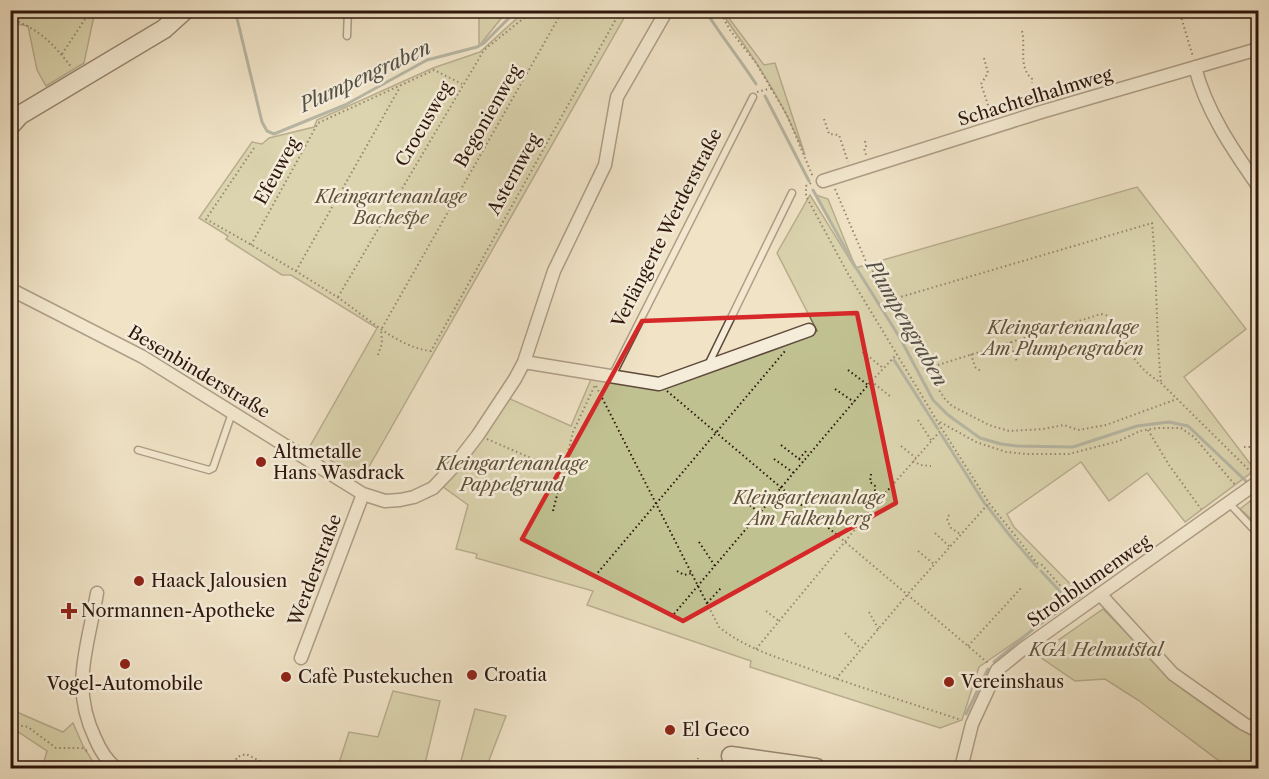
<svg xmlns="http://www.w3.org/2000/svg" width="1269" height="779" font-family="'Libre Caslon Text',serif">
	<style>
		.green { fill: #c0c191; stroke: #766c4e; stroke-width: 1.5 }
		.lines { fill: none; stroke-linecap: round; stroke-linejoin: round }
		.stream { stroke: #6f7a73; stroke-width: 3 }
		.lane-casing { stroke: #5e493a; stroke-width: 9 }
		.street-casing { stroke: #5e493a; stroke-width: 15 }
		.secondary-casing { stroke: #2d160b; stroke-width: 21 }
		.path { stroke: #2d160b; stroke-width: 2; stroke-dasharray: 1.5 3; stroke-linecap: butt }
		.lane { stroke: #f5edda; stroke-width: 6 }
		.street { stroke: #f5edda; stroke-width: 12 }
		.secondary { stroke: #f5edda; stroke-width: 18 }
		.marked { fill: none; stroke: #d62828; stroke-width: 4.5; stroke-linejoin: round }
		.poi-dot { fill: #8f2418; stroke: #f5edda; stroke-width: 2 }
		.labels { text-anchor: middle; stroke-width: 5; stroke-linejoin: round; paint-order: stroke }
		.street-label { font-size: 18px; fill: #2d160b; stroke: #f5edda }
		.park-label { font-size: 18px; font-style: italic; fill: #60523a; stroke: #f5edda }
		.poi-label { font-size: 18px; fill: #2d160b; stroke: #f5edda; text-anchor: start }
		.water-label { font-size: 20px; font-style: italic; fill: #545048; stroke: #f5edda }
	</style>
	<rect width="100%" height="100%" fill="#f0e3c6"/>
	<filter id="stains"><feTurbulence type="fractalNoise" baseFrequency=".00333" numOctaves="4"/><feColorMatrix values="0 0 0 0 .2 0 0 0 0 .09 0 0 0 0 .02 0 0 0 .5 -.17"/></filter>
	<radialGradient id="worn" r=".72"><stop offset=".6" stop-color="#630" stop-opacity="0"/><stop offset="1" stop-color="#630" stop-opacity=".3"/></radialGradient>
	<path class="green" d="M526,10l102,1 -266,468 -53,-31 68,-120 -86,-53h-9l-56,-36 2,-3 -29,-18 53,-76 10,2 7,-6 45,-11 3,-7 116,-52 47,-16z
		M10,11h85l-11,52 -38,23 -9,-16 -9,-44 -17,-3z
		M479,11h28l-28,35z
		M721,11h15l-8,6 36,48 11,-2 30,92c-14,-34 -30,-64 -50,-94 -11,-17 -23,-32 -34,-50z
		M1137,187l109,142 -62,48 71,93 -70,52 -38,-49 -38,28 -28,-39 -74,52 7,13 68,69 -103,71 -17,53 -22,8 -190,-61 1,-6 -164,-56 6,-14 -117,-33 1,-4 -21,-5 12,-44 -26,-19 66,-88 63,28 21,-49 60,11 148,-49 17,-8 -40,-78 33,-58 45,73z
		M816,195l12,4 27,67z
		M1258,495v30l-18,-16z
		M1103,609l79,80 54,38 22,12v29h-25l-15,-8 -80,-60 -33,-21 -30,2 -38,-26z
		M11,681l6,2 -5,27 51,22 10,-9 10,23 14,22h-55l5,-17 -36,-24z
		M393,691l47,10 -16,67h-67l-18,-5 10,-31 29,5z
		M475,709l31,7 -20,52h-27z"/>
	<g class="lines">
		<path class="stream" d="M235,10l27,112 5,9 7,3 71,-29 82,-45 50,-13 7,-4 33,-33
			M705,10c16,26 35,49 51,74
			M765,96l44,85
			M813,190l42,76 45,72 33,62 15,15 32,23 21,6 16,2 56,1 64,-21 32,-4 19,4 61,58
			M894,360l44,69
			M941,434l44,70
			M987,506l24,31 26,30
			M994,662l74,-62 -27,-29
			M966,714l22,-45"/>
		<g class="lane-casing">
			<path id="lane" d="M347,36l1,-26
				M708,365l84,-172
				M612,376l141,-279
				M138,450l71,20 4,-2 19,-55
				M1230,504l28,30"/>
		</g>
		<g class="street-casing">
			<path id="street" d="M1195,67c11,44 38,83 63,119
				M823,181l218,-69 217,-63
				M10,289l133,68 220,137 22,7 15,-1 14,-3 19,-9 22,-23 23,-30 37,-56 9,-17 30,-91 51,-106 12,-68 50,-87
				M524,362l135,22 150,-54
				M97,593c-9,54 -27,93 -2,145 5,12 11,22 21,30
				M1100,594l73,80 71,50 14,7
				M301,658l62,-164
				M961,768l11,-44 25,-54 26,-21 235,-167"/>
		</g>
		<g class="secondary-casing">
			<path id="secondary" d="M10,126l10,-11 144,-86 21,-19
				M731,756l85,12"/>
		</g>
		<path class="path" d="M719,10l11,20 26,33 31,52 26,62
			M1179,10l14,47
			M10,18c31,13 41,23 62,50
			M1022,31c4,16 -4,36 10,48v4
			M62,54l25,-38 1,-6
			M984,58l4,15 -7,11 11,33
			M757,92l15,-4
			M10,94l6,8
			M824,119l5,15 10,1 9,27
			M865,141l1,5 -2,2 2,7
			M254,148l-48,71c44,25 88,50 131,78 29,19 59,50 94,54l190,-341
			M811,183l-5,3v10l41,76 95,157 47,74 48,60 5,2 30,34
			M835,189l32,75 28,34 1,15 29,56 20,30 7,7 37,19 20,6 34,-2 21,-4 14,5 28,-5 71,-26
			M251,245l67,-122 116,-53 28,14
			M296,271l104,-184
			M338,297l146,-247 50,-40
			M897,298l255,-75c5,53 4,107 9,160
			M382,328l181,-318
			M1010,342l7,20
			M863,352l20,16
			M971,354l4,13 7,5
			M378,355l4,-12 -1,-14
			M925,369l176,-55c24,4 20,27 32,43 8,11 17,19 28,26l91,90
			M848,370l20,15
			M871,381l20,16
			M596,386l123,241c26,21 57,30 88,41 51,19 103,35 154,52
			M835,389l19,13
			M667,391l321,272
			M918,420l13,20
			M940,422l36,20 30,10 20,2h43l50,-13 21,-10 17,-3h24l13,9 42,49
			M1148,430l21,35 32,44
			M487,439l69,30
			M781,445l22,17
			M901,446l15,12
			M1244,447h6l8,6
			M774,459l20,14
			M799,459l9,-10
			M913,461l7,4 11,1
			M871,474l-1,8 5,4v7l6,5
			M739,497l21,16
			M1250,501l8,7
			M553,511l20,-79 22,-47
			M949,515l-2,4 4,9 9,6
			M935,533l15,14
			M699,542l16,24
			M918,551l16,13
			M677,571l7,4 8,-2
			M595,576l190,-225
			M707,603l14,-15
			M766,611l13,10
			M869,612l10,18
			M674,614l194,-229 29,-31
			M845,633l16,16
			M968,646l54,-59
			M756,649l125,-151 61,-69
			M836,679l71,-84 82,-92
			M10,720l3,4 15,3 28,21h26l7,4
			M233,768l4,-11 9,-3 18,9 16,1 7,4
			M696,768l2,-10"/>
		<use href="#lane" class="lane"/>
		<use href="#street" class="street"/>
		<use href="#secondary" class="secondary"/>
	</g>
	<path d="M0 0H1269V779H0ZM857,313l39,190 -213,118 -161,-82 120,-218z" fill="#f0e3c6" fill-opacity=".55" fill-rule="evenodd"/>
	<path class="marked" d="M857,313l39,190 -213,118 -161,-82 120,-218z"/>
	<g class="poi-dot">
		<circle cx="261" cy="462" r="6"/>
		<circle cx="139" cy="581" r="6"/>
		<path d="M66 602h6v6h6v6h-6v6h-6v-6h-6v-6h6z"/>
		<circle cx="125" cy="664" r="6"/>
		<circle cx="472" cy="675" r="6"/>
		<circle cx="286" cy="677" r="6"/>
		<circle cx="949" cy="682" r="6"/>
		<circle cx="670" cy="730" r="6"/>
	</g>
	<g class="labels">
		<g class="street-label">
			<text transform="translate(1035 97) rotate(-17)" y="6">Schachtelhalmweg</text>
			<text transform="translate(488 116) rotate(-60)" y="6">Begonienweg</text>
			<text transform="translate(424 124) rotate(-60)" y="6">Crocusweg</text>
			<text transform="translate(277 171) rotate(-61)" y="6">Efeuweg</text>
			<text transform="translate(514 174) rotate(-61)" y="6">Asternweg</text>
			<text transform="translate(667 228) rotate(-63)" y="6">Verlängerte Werderstraße</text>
			<text transform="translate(199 372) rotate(31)" y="6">Besenbinderstraße</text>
			<text transform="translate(315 570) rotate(-69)" y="6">Werderstraße</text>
			<text transform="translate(1089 581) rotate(-35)" y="6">Strohblumenweg</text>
		</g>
		<g class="park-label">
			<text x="391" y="203">Kleingartenanlage<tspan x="391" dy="21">Bachespe</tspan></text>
			<text x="1063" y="334">Kleingartenanlage<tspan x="1063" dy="21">Am Plumpengraben</tspan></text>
			<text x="512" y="470">Kleingartenanlage<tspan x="512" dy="21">Pappelgrund</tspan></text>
			<text x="809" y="504">Kleingartenanlage<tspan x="809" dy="21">Am Falkenberg</tspan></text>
			<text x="1096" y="656">KGA Helmutstal</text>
		</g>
		<g class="poi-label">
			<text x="273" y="458">Altmetalle<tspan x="273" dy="21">Hans Wasdrack</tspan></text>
			<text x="151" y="587">Haack Jalousien</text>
			<text x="81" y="617">Normannen-Apotheke</text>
			<text x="484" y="681">Croatia</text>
			<text x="298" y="683">Cafè Pustekuchen</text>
			<text x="961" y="688">Vereinshaus</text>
			<text x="125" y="690" text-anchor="middle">Vogel-Automobile</text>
			<text x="682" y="736">El Geco</text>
		</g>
		<g class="water-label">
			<text transform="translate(365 76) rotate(-25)" y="7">Plumpengraben</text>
			<text transform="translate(907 323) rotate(60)" y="7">Plumpengraben</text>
		</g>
	</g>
	<rect width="1269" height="779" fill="none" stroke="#f0e3c6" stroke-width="36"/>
	<rect x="12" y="12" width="1245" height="755" fill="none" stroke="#2d160b" stroke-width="3"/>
	<rect x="18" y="18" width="1233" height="743" fill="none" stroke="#2d160b" stroke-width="1.5"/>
	<rect width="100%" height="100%" filter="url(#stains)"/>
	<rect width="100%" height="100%" fill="url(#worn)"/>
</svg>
